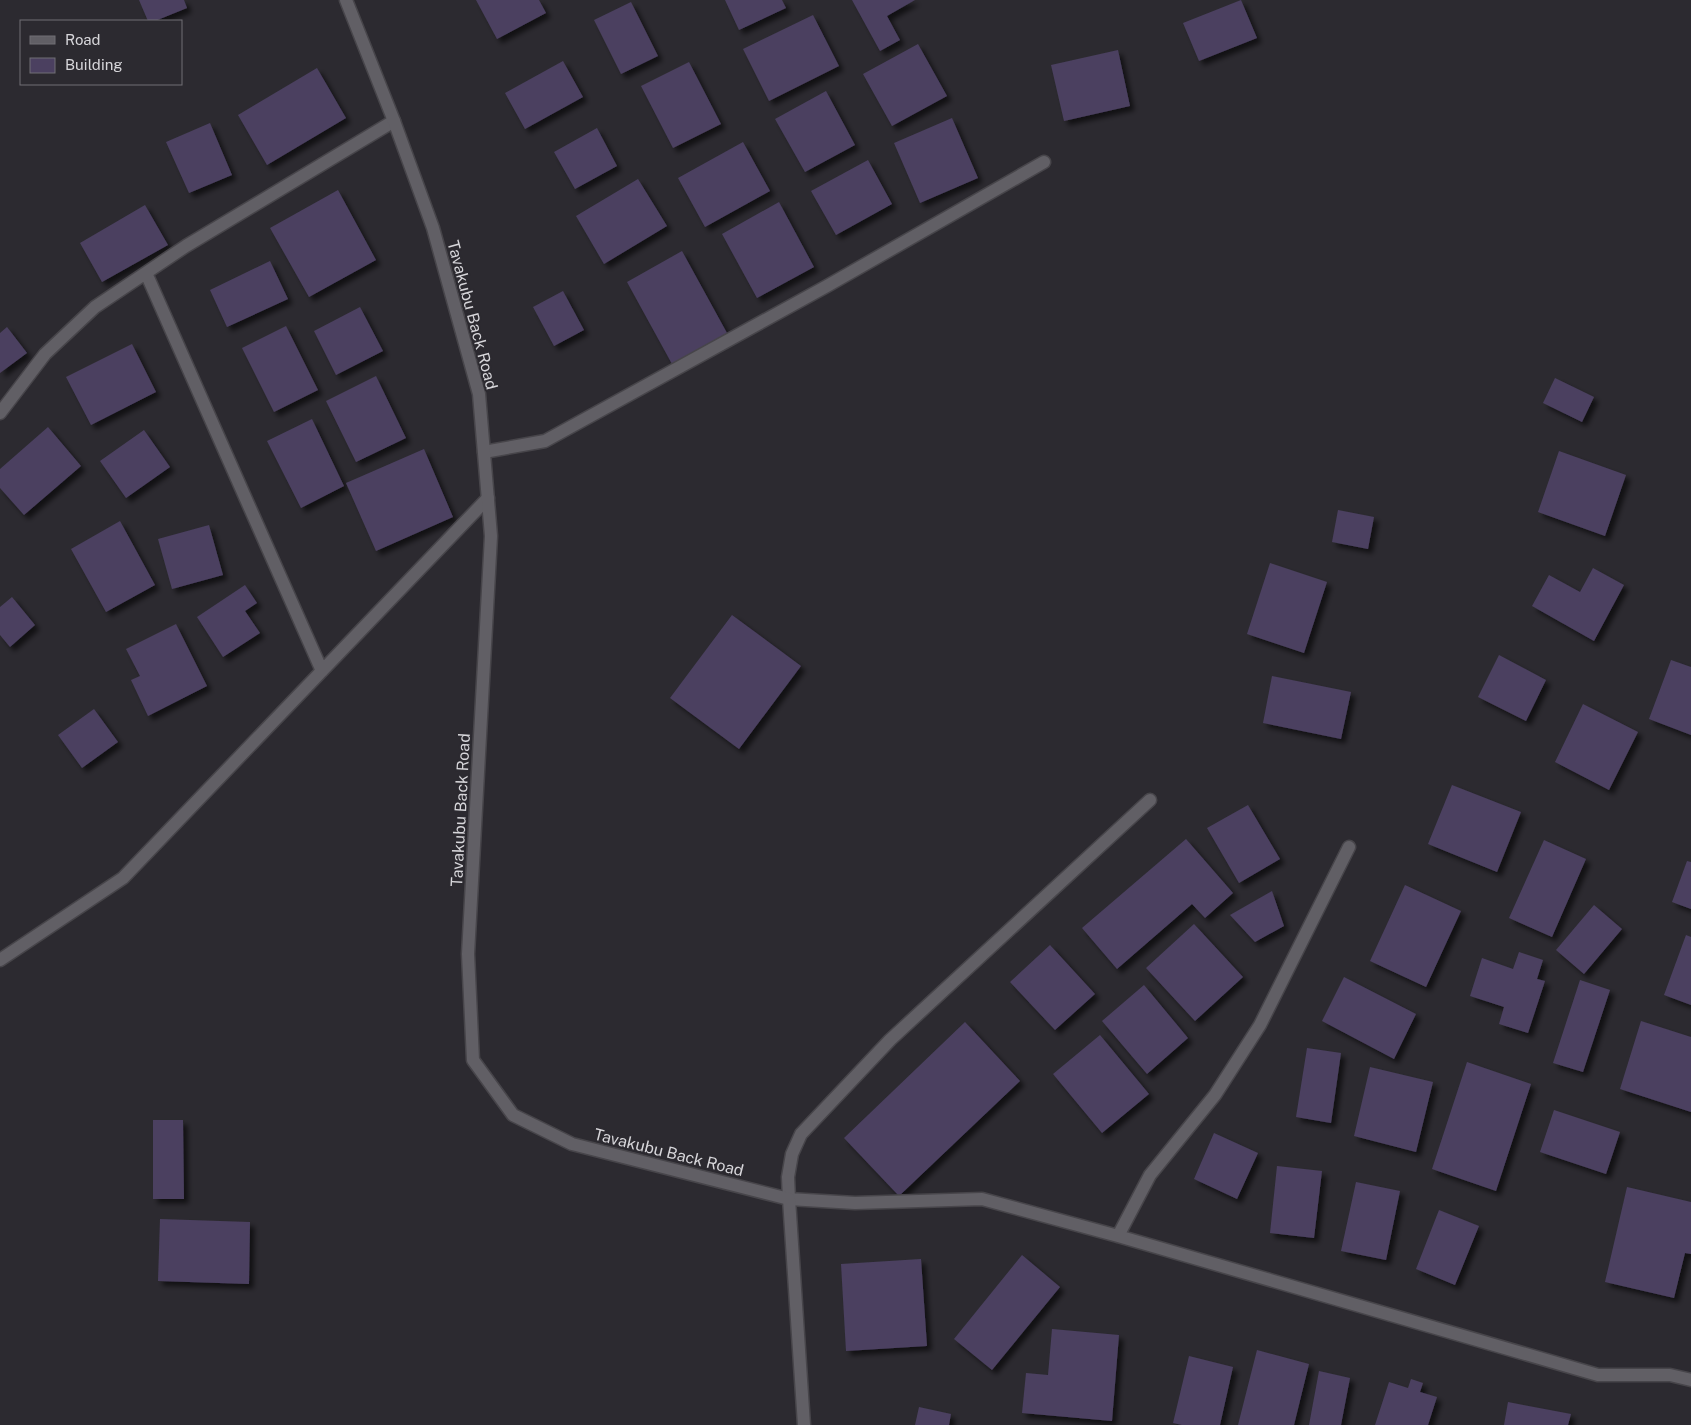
<svg xmlns="http://www.w3.org/2000/svg" width="1691" height="1425" font-family="'Public Sans',sans-serif">
	<style>
		.building { fill: #4b4060; filter: url(#shadow) }
		.lines { fill: none; stroke-linecap: round; stroke-linejoin: round }
		.minor-casing { stroke: #47454a; stroke-width: 15 }
		.tertiary-casing { stroke: #47454a; stroke-width: 15 }
		.minor { stroke: #615f65; stroke-width: 12 }
		.tertiary { stroke: #615f65; stroke-width: 12 }
		.labels { text-anchor: middle; stroke-width: 4; stroke-linejoin: round; paint-order: stroke }
		.street-label { font-size: 16px; fill: #d7d6da; stroke: #2c2a30 }
	</style>
	<defs>
		<filter id="shadow"><feDropShadow dx="4.5" dy="4.5" stdDeviation="2.5" flood-color="#0009"/></filter>
	</defs>
	<rect width="100%" height="100%" fill="#2c2a30"/>
	<path class="building" d="M139,0h45l3,8 -32,13h-7z
		M476,0h63l7,13 -49,26z
		M725,0h57l4,8 -47,22z
		M852,0h63l-28,16 13,24 -20,11z
		M1241,0l16,38 -58,23 -16,-38z
		M631,2l27,54 -37,18 -27,-54z
		M813,15l26,51 -70,35 -26,-52z
		M918,44l29,52 -55,30 -29,-52z
		M1118,50l12,56 -66,15 -13,-56z
		M563,61l20,36 -58,32 -20,-36z
		M689,62l32,62 -48,24 -32,-62z
		M317,68l29,50 -79,47 -29,-50z
		M826,91l29,54 -50,27 -30,-53z
		M952,118l26,60 -58,25 -26,-60z
		M210,123l22,52 -43,18 -23,-51z
		M597,128l20,38 -42,23 -21,-37z
		M743,142l27,49 -65,36 -27,-49z
		M868,160l24,44 -56,31 -25,-44z
		M638,179l29,47 -63,38 -28,-48z
		M338,190l38,70 -67,37 -39,-69z
		M779,202l35,65 -57,31 -35,-64z
		M145,205l23,40 -66,37 -22,-39z
		M682,251l45,82 -55,31 -45,-82z
		M270,261l18,38 -61,28 -17,-37z
		M563,291l21,39 -30,16 -21,-39z
		M360,307l23,44 -47,24 -22,-44z
		M286,326l32,64 -44,22 -32,-64z
		M7,327l20,26 -27,20v-40z
		M132,344l24,48 -65,33 -25,-48z
		M376,376l30,62 -50,24 -30,-61z
		M1555,378l39,19 -12,25 -39,-19z
		M312,419l32,67 -43,22 -34,-67z
		M48,427l33,39 -57,49 -24,-27v-19z
		M144,430l26,37 -44,31 -26,-37z
		M424,449l29,68 -77,34 -30,-68z
		M1559,451l67,24 -21,61 -67,-24z
		M1338,510l36,7 -6,32 -36,-7z
		M120,521l35,64 -49,27 -35,-63z
		M209,525l14,50 -51,14 -14,-50z
		M1270,563l57,19 -23,71 -57,-19z
		M1593,568l31,17 -30,56 -62,-35 17,-31 31,17z
		M245,585l12,18 -12,8 15,22 -37,24 -26,-40z
		M12,597l23,28 -25,22 -10,-12v-28z
		M732,615l69,51 -62,83 -69,-51z
		M176,624l31,62 -59,30 -17,-36 9,-4 -14,-27z
		M1499,655l47,25 -20,41 -48,-24z
		M1671,660l20,7v68l-42,-16z
		M1272,676l79,16 -10,47 -78,-16z
		M1583,704l55,28 -29,58 -54,-28z
		M94,709l24,33 -36,26 -24,-33z
		M1452,785l69,27 -24,60 -69,-28z
		M1248,805l32,54 -41,24 -32,-55z
		M1186,839l47,54 -28,25 -13,-14 -75,65 -35,-41z
		M1544,840l42,19 -34,78 -43,-19z
		M1687,861l4,1v47l-19,-7z
		M1405,885l56,26 -35,76 -56,-26z
		M1272,891l12,35 -29,16 -25,-27z
		M1594,905l28,24 -38,45 -28,-24z
		M1194,924l49,53 -48,44 -49,-53z
		M1686,935l5,2v68l-27,-10z
		M1050,945l45,49 -40,36 -45,-48z
		M1519,952l24,8 -6,19 8,2 -17,52 -29,-9 5,-17 -34,-11 12,-38 31,11z
		M1344,977l72,37 -22,45 -72,-38z
		M1580,980l30,10 -27,82 -30,-9z
		M1144,985l44,53 -41,36 -45,-53z
		M1641,1021l50,16v75l-71,-23z
		M965,1022l55,59 -121,115 -55,-58z
		M1100,1035l49,59 -47,39 -49,-59z
		M1307,1048l34,5 -10,70 -35,-6z
		M1467,1062l64,22 -35,107 -64,-22z
		M1370,1067l63,15 -17,70 -62,-16z
		M1554,1110l66,22 -14,42 -66,-22z
		M153,1120h30l1,79h-31z
		M1214,1133l44,20 -21,46 -43,-20z
		M1277,1166l45,5 -8,67 -44,-5z
		M1356,1182l44,9 -14,69 -45,-9z
		M1627,1187l64,15v52l-6,-1 -11,45 -69,-16z
		M1439,1210l40,16 -24,59 -39,-16z
		M160,1219l90,3 -1,62 -91,-3z
		M1022,1255l38,32 -68,83 -38,-31z
		M921,1259l6,87 -81,5 -5,-87z
		M1052,1329l67,6 -7,86 -90,-8 4,-40 22,2z
		M1257,1350l52,14 -15,61h-56z
		M1189,1356l44,11 -13,58h-38l-9,-2z
		M1319,1371l31,7 -9,47h-32z
		M1411,1379l12,4 -3,9 17,5 -9,28h-53l14,-43 19,6z
		M1508,1402l63,12 -3,11h-64z
		M919,1407l32,7 -2,11h-34z"/>
	<g class="lines">
		<g class="minor-casing">
			<path id="minor" d="M146,273l176,398
				M0,413l45,-59 50,-47 91,-61 208,-125
				M484,452l61,-11 282,-155 217,-124
				M1150,800l-260,240 -89,94 -9,20 -4,23 1,22 66,4 127,-4 136,37 480,139h72l21,5
				M0,960l123,-82 365,-380
				M1118,1236l32,-61 65,-80 45,-70 89,-178"/>
		</g>
		<g class="tertiary-casing">
			<path id="tertiary" d="M346,0l48,121 39,107 46,166 12,142 -23,418 5,106 40,55 59,29 217,55 15,226"/>
		</g>
		<use href="#minor" class="minor"/>
		<use href="#tertiary" class="tertiary"/>
	</g>
	<g class="labels">
		<g class="street-label">
			<text transform="translate(473 315) rotate(75)" y="6">Tavakubu Back Road</text>
			<text transform="translate(460 810) rotate(-87)" y="6">Tavakubu Back Road</text>
			<text transform="translate(669 1152) rotate(14)" y="6">Tavakubu Back Road</text>
		</g>
	</g>
	<rect x="20" y="20" width="162" height="65" fill="#2c2a30" stroke="#706f74"/>
	<rect x="30" y="36" width="25" height="8" fill="#615f65" stroke="#706f74"/>
	<text x="65" y="45" font-size="15" fill="#d7d6da">Road</text>
	<rect x="30" y="58" width="25" height="15" fill="#4b4060" stroke="#706f74"/>
	<text x="65" y="70" font-size="15" fill="#d7d6da">Building</text>
</svg>
